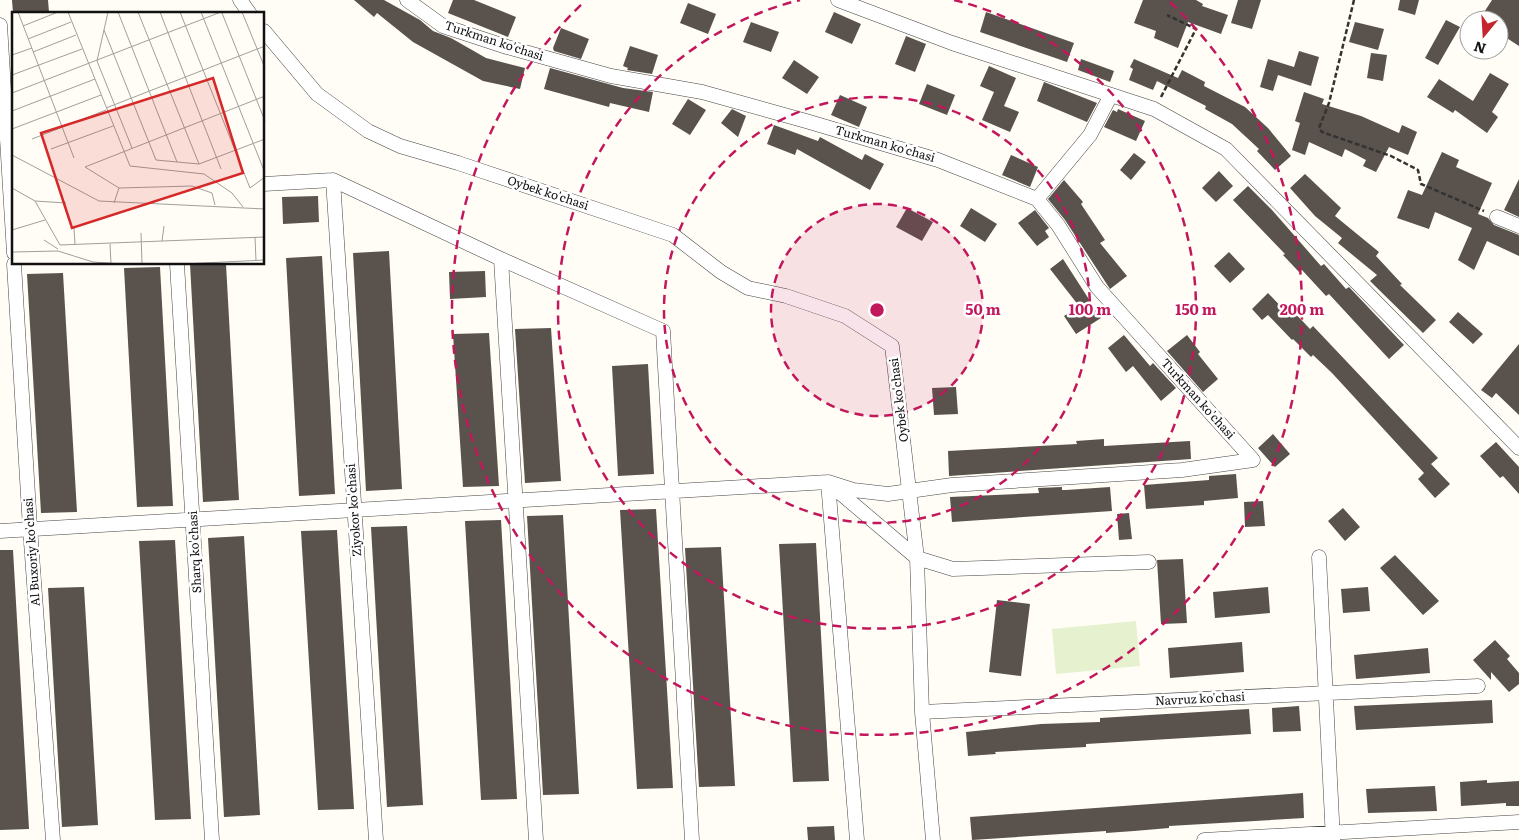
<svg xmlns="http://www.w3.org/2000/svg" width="1519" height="840" font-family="Literata,serif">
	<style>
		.pitch { fill: #e6f2cf }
		.building { fill: #5a524d }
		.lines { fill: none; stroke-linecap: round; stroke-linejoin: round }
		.minor-casing { stroke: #444; stroke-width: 15 }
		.path { stroke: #333; stroke-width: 2.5; stroke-dasharray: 5 2.5; stroke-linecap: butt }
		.minor { stroke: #fff; stroke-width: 14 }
		.ring { fill: none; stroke: #c2185b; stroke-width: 2.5; stroke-dasharray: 9 6 }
		.labels { text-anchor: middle; stroke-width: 5; stroke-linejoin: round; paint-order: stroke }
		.street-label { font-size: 12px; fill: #111; stroke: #fff }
		.inset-road { fill: none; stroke: #a09f9a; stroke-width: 1 }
		.view { fill: #d62828; fill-opacity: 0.15; stroke: #d62828; stroke-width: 2.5 }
		.inset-edge { fill: none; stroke: #111; stroke-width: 2.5 }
		.centre { fill: #c2185b; stroke: #fff; stroke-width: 2.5 }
		.ring-label { font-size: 15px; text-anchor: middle; font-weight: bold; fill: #c2185b; stroke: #fff; stroke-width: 5; stroke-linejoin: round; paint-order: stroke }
	</style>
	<rect width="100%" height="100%" fill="#fffdf5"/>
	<path class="pitch" d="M1136,621l4,45 -84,8 -4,-45z"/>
	<path class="building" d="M12,0h36l1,12 -36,1z
		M354,0h30l36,20 13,11 18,7 35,20 39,10 -5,21 -37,-8 -70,-39 -36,-29 -3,4z
		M453,0h21l42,17 -8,20 -60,-24z
		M1143,0h53l7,4 -1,2 26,9 -7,19 -33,-12 -10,26 -24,-10 2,-7 -22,-8z
		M1238,0h23l-9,29 -21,-6z
		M1400,0h19l-4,15 -17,-5z
		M1492,0h27v46l-20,-13v-13h-20z
		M688,3l28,11 -8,20 -28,-11z
		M834,12l27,12 -9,20 -27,-12z
		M986,12l88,31 -7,19 -87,-30z
		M1446,20l14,7 -22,38 -13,-7z
		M751,22l28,10 -8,20 -28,-10z
		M1355,22l29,7 -6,21 -29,-8z
		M561,28l28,11 -8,20 -27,-8 -1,-3z
		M906,36l20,8 -11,28 -20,-8z
		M630,46l28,9 -6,19 -25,-4 1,-2 -5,-2z
		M1299,51l20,6 -8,29 -33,-11 -5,16 -13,-4 8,-28 26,8z
		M1371,53l16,2 -4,26 -16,-3z
		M1081,59l33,12 -4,11 -32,-12z
		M1134,59l44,19 4,-8 23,12 -1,4 41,21 23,21 23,28 -16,14 -18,-19 2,-2 -27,-25 -27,-15 1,-3 -49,-25 -4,9 -24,-10 4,-11 -3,-2z
		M794,60l25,17 -12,17 -25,-16z
		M989,66l27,12 -12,28 15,6 -9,20 -28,-12 12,-28 -14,-6z
		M550,68l73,20 30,4 -4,20 -39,-9 -1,4 -65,-18z
		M1490,73l19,11 -17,28 6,5 -11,16 -32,-23 -2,3 -26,-16 12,-18 34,22z
		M1044,82l53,21 -10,19 -50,-21z
		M927,84l28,11 -8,20 -28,-11z
		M1304,92l20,7 -2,5 39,12 38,17 3,-8 15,7 -9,23 -19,-8 -13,25 -13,-6 3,-6 -21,-11 -3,8 -33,-15 -4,13 -13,-5 8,-27 -5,-2z
		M840,95l27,12 -8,20 -28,-12z
		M688,99l18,11 -16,25 -18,-11z
		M732,109l14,7 -8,21 -17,-14z
		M1118,109l27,12 -9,20 -32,-14 9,-17 4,2z
		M774,125l44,16 2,-4 42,23 3,-6 19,10 -14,26 -73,-41 -2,6 -28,-11z
		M1442,152l17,8 -3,7 36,16 -14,31 10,4 6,7 25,10v21l-32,-15 -13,29 -16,-10 14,-32 -37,-16 -6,17 -32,-11 11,-28 14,5z
		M1134,153l12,9 -15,18 -11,-10z
		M1011,155l27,12 -8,20 -28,-12z
		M1219,171l14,15 -17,16 -14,-14z
		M1305,174l36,34 -6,8 44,36 -3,4 26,28 -2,1 36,35 -13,13 -53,-52 7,-6 -39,-32 4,-5 -27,-22 -25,-28z
		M1519,179v38l-15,-7z
		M1064,180l19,22 -2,2 24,36 -5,3 27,33 -17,13 -45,-69 -17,-21z
		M1248,186l24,24 49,56 3,-2 22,25 3,-2 55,58 -15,14 -60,-65 -3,2 -24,-26 -3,2 -16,-17 2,-1 -52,-54z
		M318,196l1,26 -36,2 -1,-27z
		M907,208l26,14 -11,19 -26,-14z
		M971,208l26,16 -12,18 -25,-16z
		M1035,210l14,18 -4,3 4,6 -12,9 -19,-23z
		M389,251l13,238 -36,2 -13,-238z
		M1229,252l16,17 -15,14 -16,-17z
		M322,256l13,238 -36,2 -13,-238z
		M1063,259l38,59 -25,16 -12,-18 15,-10 -29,-37z
		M190,264h36l13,236 -36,2z
		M160,267l13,239 -36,1 -13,-239z
		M485,271l1,26 -36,2 -1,-27z
		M63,273l14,239 -36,1 -14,-239z
		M1268,293l19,20 4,-4 19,20 3,-3 125,132 -7,6 19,20 -15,14 -17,-19 6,-6 -92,-100 -19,-18 -2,2 -18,-18 -1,1 -24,-25 -6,5 -10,-11z
		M1458,312l25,22 -10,10 -24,-22z
		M551,328l10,153 -36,2 -10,-154z
		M489,333l10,153 -36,1 -10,-153z
		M1124,335l26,31 3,-3 23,25 -15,13 -28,-35 -7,6 -18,-24z
		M1187,335l13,17 -2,2 20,25 -15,13 -36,-41z
		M1519,344v71l-23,-22 -4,5 -11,-8z
		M648,364l6,110 -36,2 -6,-110z
		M956,387l2,27 -24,1 -2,-27z
		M1273,434l17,20 -15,13 -17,-19z
		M1104,439v7l86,-5 1,18 -242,17 -1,-25 129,-7 -1,-3z
		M1496,442l23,25v27l-16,-18 -3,2 -20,-22z
		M1236,474l2,24 -34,3v4l-58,4 -2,-24 65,-5v-4z
		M1062,487v3h4l44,-3 2,24 -160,11 -2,-25 89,-4 -1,-5z
		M1263,501l2,25 -20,1 -1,-25z
		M1343,508l17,19 -15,14 -17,-20z
		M656,509l17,279 -36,1 -17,-279z
		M1129,513l3,26 -13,1 -2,-26z
		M563,515l16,279 -36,1 -16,-279z
		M501,520l16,279 -36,1 -16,-279z
		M407,526l16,279 -36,2 -16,-280z
		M337,530l17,279 -36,1 -17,-279z
		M244,536l16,279 -36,2 -16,-279z
		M175,540l16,279 -36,1 -16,-279z
		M816,543l13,238 -36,1 -14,-238z
		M721,547l14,239 -36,1 -14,-239z
		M0,550h13l16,279 -29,1z
		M1395,555l44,46 -16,14 -43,-47z
		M1183,559l4,64 -26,1 -4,-64z
		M84,587l14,238 -36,2 -14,-239z
		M1268,587l2,26 -55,5 -2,-26z
		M1368,587l2,24 -27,2 -2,-24z
		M997,600l33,4 -9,72 -32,-4z
		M1495,640l15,16 -3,3 12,14v11l-10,8 -18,-20v8l-18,-20z
		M1242,642l2,30 -74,6 -2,-30z
		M1428,648l2,25 -74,6 -2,-24z
		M1492,700l1,23 -137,7 -2,-24z
		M1299,706l2,25 -28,1 -1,-24z
		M1249,709l2,25 -165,10v3l-91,5 1,2 -28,2 -2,-24 75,-8 59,-2v-4z
		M1487,780v3l32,-2v25h-13v-3l-45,3 -1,-24z
		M1435,786l2,25 -69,2 -2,-24z
		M1303,793l1,25 -135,8v2l-35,3 -28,2v-2l-134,9 -2,-23z
		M834,826l1,14h-27l-1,-13z"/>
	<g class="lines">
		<g class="minor-casing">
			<path id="minor" d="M240,0l10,14
				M407,0l36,26 64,21 104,29 91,16 104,29 132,39 99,39 21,26 39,62 156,173
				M838,0l114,43 202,66 72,40 293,299
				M0,25l14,228
				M264,31l53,63 51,37 32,15 58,17 215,72 48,37 27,16 38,8 59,20 47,30 25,212 5,154 11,128
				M333,180l43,660
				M264,184l69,-4 168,79 162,72 29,509
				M1037,199l53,-64 21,-40
				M1497,217l22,9
				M501,259l35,581
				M14,264l16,264 23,312
				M177,264l35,576
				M828,482l29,358
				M832,486l85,72 36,11 196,-7
				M0,531l828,-49 25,8 35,4 64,-9 230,-15 71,-10
				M1319,557l14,283
				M922,712l556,-26
				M1204,840l315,-18"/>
		</g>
		<path class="path" d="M1354,0l-25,103 -10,25 3,4 69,24 27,14 3,14 63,27
			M1161,97l35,-68 -29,-14"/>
		<use href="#minor" class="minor"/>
	</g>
	<circle cx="877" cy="310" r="106" fill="#c2185b" fill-opacity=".12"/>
	<g class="ring">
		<circle cx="877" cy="310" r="106"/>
		<circle cx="877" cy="310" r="213"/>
		<path d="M954 0A319 319 0 1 1 800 0"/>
		<path d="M1170 2A425 425 0 1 1 584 2"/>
	</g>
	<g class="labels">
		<g class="street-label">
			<text transform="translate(494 41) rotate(18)" y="4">Turkman ko'chasi</text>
			<text transform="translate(885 144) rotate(16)" y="4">Turkman ko'chasi</text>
			<text transform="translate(548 193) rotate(18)" y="4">Oybek ko'chasi</text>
			<text transform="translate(1198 399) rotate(48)" y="4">Turkman ko'chasi</text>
			<text transform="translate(899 400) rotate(-97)" y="4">Oybek ko'chasi</text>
			<text transform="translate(354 510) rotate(-94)" y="4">Ziyokor ko'chasi</text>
			<text transform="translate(32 552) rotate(-94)" y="4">Al Buxoriy ko'chasi</text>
			<text transform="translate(195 552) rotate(-93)" y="4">Sharq ko'chasi</text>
			<text transform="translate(1200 699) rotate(-3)" y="4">Navruz ko'chasi</text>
		</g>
	</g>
	<g transform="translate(12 12)">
		<rect width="252" height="252" fill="#fffdf5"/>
		<path class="inset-road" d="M6,0l56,146M56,0l62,154 74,8 28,19 11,14M96,0l-11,49 35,87M106,0l59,150M126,0l61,152M148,0l61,157M168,0l70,176 15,-11M189,0l64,161M230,0l23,56M210,1l43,108M11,14l35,-14M92,18l52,130 43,4 66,-25M16,27l43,-17M21,40l43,-17M0,43l20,-7M0,63l70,-26M0,81l209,-81M94,96l159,-62M0,99l83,-32M0,117l89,-34M20,127l74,-29M39,137l62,-23M0,143l87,46 166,8M73,155l180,-71M73,155l34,21 73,-2 20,7 3,12M0,176l23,13 25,44M23,189l31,2M102,191l5,-15M62,216l1,17M0,218l33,-10M129,221l1,31M243,225l1,24M32,228l14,9M150,229l2,-15M98,232l1,20M48,233l205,-8M0,240l46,-1 35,11 30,2M171,252l82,-4"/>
		<path class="view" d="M201,66l30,95 -171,55 -31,-95z"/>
		<rect width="252" height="252" class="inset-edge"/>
	</g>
	<circle cx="877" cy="310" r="8" class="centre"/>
	<g class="ring-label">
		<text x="983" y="315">50 m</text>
		<text x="1090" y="315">100 m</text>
		<text x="1196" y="315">150 m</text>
		<text x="1302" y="315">200 m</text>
	</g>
	<g transform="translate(1484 35) rotate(198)"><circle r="24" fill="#ffffff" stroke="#a0a0a0"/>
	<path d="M0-4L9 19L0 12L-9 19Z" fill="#c4262e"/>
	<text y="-8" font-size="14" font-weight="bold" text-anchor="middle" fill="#111111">N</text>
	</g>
</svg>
